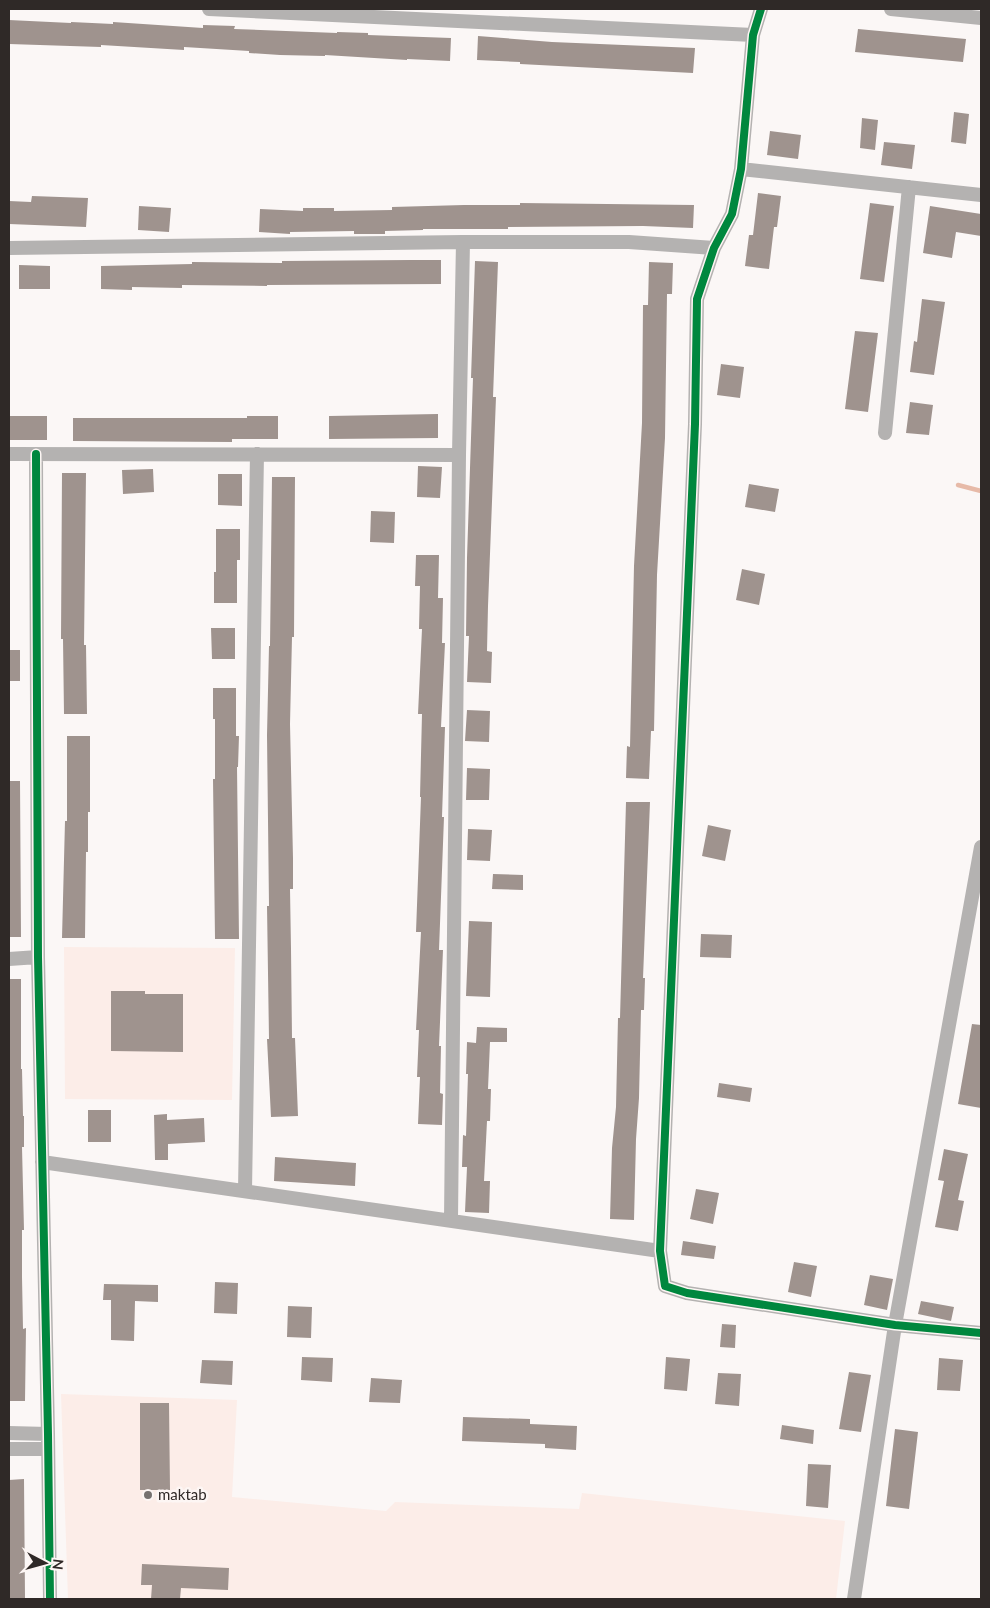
<svg xmlns="http://www.w3.org/2000/svg" width="990" height="1608" font-family="Lato,sans-serif">
	<style>
		.built { fill: #fcede8 }
		.lines { fill: none; stroke-linecap: round; stroke-linejoin: round }
		.stream { stroke: #e7baa8; stroke-width: 4.5 }
		.building { fill: #9f938e }
		.street { stroke: #b4b2b1; stroke-width: 14 }
		.cycleway-casing { stroke: #fdf6f4; stroke-width: 11 }
		.cycleway { stroke: #00873e; stroke-width: 8 }
		.poi-dot { fill: #76716f; stroke: #fdf6f4; stroke-width: 2 }
		.labels { text-anchor: middle; stroke-width: 5; stroke-linejoin: round; paint-order: stroke }
		.poi-label { font-size: 15px; fill: #2f2927; stroke: #fdf6f4; text-anchor: start }
	</style>
	<rect width="100%" height="100%" fill="#fbf7f6"/>
	<path class="built" d="M64,947l171,1 -3,152 -167,-1z
		M61,1394l176,6 -5,97 154,14 9,-9 184,7 3,-16 263,28 -9,78h-768z"/>
	<g class="lines">
		<path class="stream" d="M958,485l23,6"/>
	</g>
	<path class="building" d="M9,20l62,3v-1l42,2v-2l90,6v-3l32,1 -1,3 103,4v-1l31,1v2l83,3 -1,23 -43,-2v1l-82,-5v1l-45,-1 -31,-2v-2l-65,-4v3l-83,-5v2l-92,-3z
		M858,29l108,10 -3,23 -108,-10z
		M478,36l74,6 143,6 -2,25 -173,-9v-2l-43,-2z
		M954,112l15,2 -3,30 -15,-2z
		M862,118l16,2 -3,30 -15,-2z
		M770,131l31,4 -3,24 -31,-4z
		M884,142l31,3 -3,24 -31,-4z
		M758,193l23,3 -4,31h-3l-5,42 -24,-3 4,-31h4z
		M32,196l56,2 -2,29 -77,-3v-23l22,1z
		M520,203l174,2 -1,23 -50,-2 -135,1v2h-85v1l-38,1v3h-31v-3l-64,1v2l-31,-2 1,-23 43,2v-3h31v3l58,-1v-3l72,-2h56z
		M870,203l24,3 -10,76 -24,-3z
		M139,206l32,2 -2,24 -31,-2z
		M930,206l51,8v22l-25,-4 -4,26 -29,-5z
		M410,260h31v24l-174,1v1l-85,-1v3l-50,-1v3l-31,-1v-23l91,-2v-2l90,1v-2z
		M475,261l23,1 -5,135h3l-8,209 -1,45 5,1 -1,31 -24,-1 2,-46h-3l1,-78 6,-180h-2z
		M649,262l24,1 -1,31h-5l-2,144 -8,137 -3,156h-3l-2,48 -23,-1 1,-32 3,1 4,-181 8,-143 1,-118h5z
		M19,265l31,1v23h-31z
		M922,299l23,3 -11,73 -24,-3 4,-31 3,1z
		M855,331l23,2 -10,79 -23,-3z
		M721,364l23,3 -4,31 -23,-3z
		M910,402l23,3 -4,30 -23,-2z
		M438,414v24l-109,1v-23z
		M9,416h38v24h-38z
		M247,416h31v23h-46v3l-159,-1v-23h174z
		M418,466l24,1 -2,31 -23,-1z
		M153,469l1,23 -31,2 -1,-24z
		M62,473h24l-2,172h2l1,69h-23l-1,-75h-2z
		M218,474h24v32l-24,-1z
		M272,477h23l-1,160h-2l-2,87 3,134v31h-3l1,60 1,89h3l3,78 -27,1 -4,-78h2l-2,-133h2l-2,-171 2,-89h1z
		M749,484l30,5 -4,23 -30,-5z
		M371,511l24,1 -1,31 -24,-1z
		M216,529h24v31h-3v43h-23v-31h2z
		M416,555h23l-1,43h5l-1,45h3l-4,84h4l-3,90h2l-5,133h4l-4,96h2l-1,47 3,1 -1,31 -24,-1 2,-47h-3l2,-47h-3l5,-98h-5l5,-135h-1l2,-83h-4l4,-85h-3l1,-43h-5z
		M742,569l23,5 -6,31 -23,-5z
		M211,628h24v31h-23z
		M9,650h11v31h-11z
		M213,688h23v48h3l-1,31h-1l2,172h-24l-2,-160h2v-60h-2z
		M467,710l23,1 -1,31 -24,-1z
		M67,736h23v76h-2v40h-2l-1,86h-23l3,-117h2z
		M467,768l23,1 -1,31h-23z
		M9,781h11l1,156h-12z
		M626,802h24l-7,176h2l-1,32h-3l-2,88 -3,41 -2,81 -24,-1 2,-71 4,-41 2,-89h2z
		M708,825l23,5 -6,31 -23,-5z
		M468,829l24,1 -2,31 -23,-1z
		M493,874l30,1v15l-31,-1z
		M469,921l23,1 -2,75 -24,-1z
		M701,934l31,1 -1,23 -31,-1z
		M9,979h12v90h1l1,47h1v31h-2l2,83h-2v47l1,52 3,-1 -1,73h-16z
		M111,991h34v3h38v58l-72,-1z
		M972,1024l9,1v83l-23,-4z
		M477,1027l30,1v14h-17l-2,47h3l-1,32h-3l-3,60h6l-1,32 -24,-1 2,-45h-5l1,-32 3,1 2,-62h-2l1,-32 9,1z
		M719,1083l33,5 -2,14 -33,-5z
		M88,1110h23v32h-23z
		M167,1114v6l37,-2 1,24 -37,2v16h-13l-1,-45z
		M944,1149l24,5 -10,46 6,1 -6,30 -23,-4 9,-46 -6,-1z
		M275,1157l81,6 -1,23 -81,-5z
		M696,1189l23,4 -6,31 -23,-5z
		M683,1241l33,5 -2,13 -33,-4z
		M794,1262l23,4 -6,31 -23,-5z
		M870,1275l23,4 -6,31 -23,-5z
		M215,1282l23,1 -1,31 -23,-1z
		M104,1284l54,1v17l-23,-1 -1,40 -23,-1v-40h-8z
		M921,1301l33,6 -3,14 -33,-7z
		M288,1306l24,1 -1,31 -24,-1z
		M722,1324l14,1 -1,23 -15,-1z
		M302,1357l31,1 -1,24 -31,-2z
		M666,1357l24,2 -3,32 -23,-2z
		M939,1358l24,2 -3,31 -23,-1z
		M202,1360l31,1 -1,24 -32,-2z
		M849,1372l22,3 -10,57 -22,-3z
		M718,1373l23,1 -2,32 -24,-2z
		M371,1378l31,2 -2,23 -31,-1z
		M140,1403h29l1,87h-30z
		M463,1417l67,2v5l47,2 -1,24 -31,-2v-4l-83,-3z
		M782,1425l32,5 -1,14 -33,-5z
		M895,1429l23,3 -9,77 -23,-3z
		M808,1464l23,1 -3,43 -22,-2z
		M24,1479l1,119h-16v-118z
		M142,1564l87,4 -1,22 -47,-2 -1,11h-29l1,-14h-11z"/>
	<g class="lines">
		<path class="street" d="M209,9l544,26
			M761,9l-8,26 -12,134 -9,45 -18,34 -17,51 -2,125 -35,827 5,35 22,7 208,32 86,8
			M891,9l90,9
			M741,169l240,26
			M9,248l454,-6h166l85,6
			M885,433l24,-246
			M9,454l450,1
			M36,454l2,503 10,477 2,165
			M9,959l29,-2
			M42,1162l618,89
			M245,1191l12,-737
			M451,1220l8,-765 4,-213
			M9,1433l39,1
			M9,1449h39
			M854,1599l41,-274 86,-478"/>
		<g class="cycleway-casing">
			<path id="cycleway" d="M761,9l-8,26 -12,134 -9,45 -18,34 -17,51 -2,125 -35,827 5,35 22,7 208,32 86,8
				M36,454l2,503 10,477 2,165"/>
		</g>
		<use href="#cycleway" class="cycleway"/>
	</g>
	<circle class="poi-dot" cx="148" cy="1495" r="5"/>
	<g class="labels">
		<g class="poi-label">
			<text x="158" y="1500">maktab</text>
		</g>
	</g>
	<rect width="990" height="1608" fill="none" stroke="#2f2927" stroke-width="20"/>
	<g transform="translate(45 1563) rotate(96)" stroke="#fdf6f4" stroke-width="4" paint-order="stroke">
	<path d="M0-4L9 19L0 12L-9 19Z" fill="#2f2927"/>
	<text y="-8" font-size="14" font-weight="bold" text-anchor="middle" fill="#2f2927">N</text>
	</g>
</svg>
